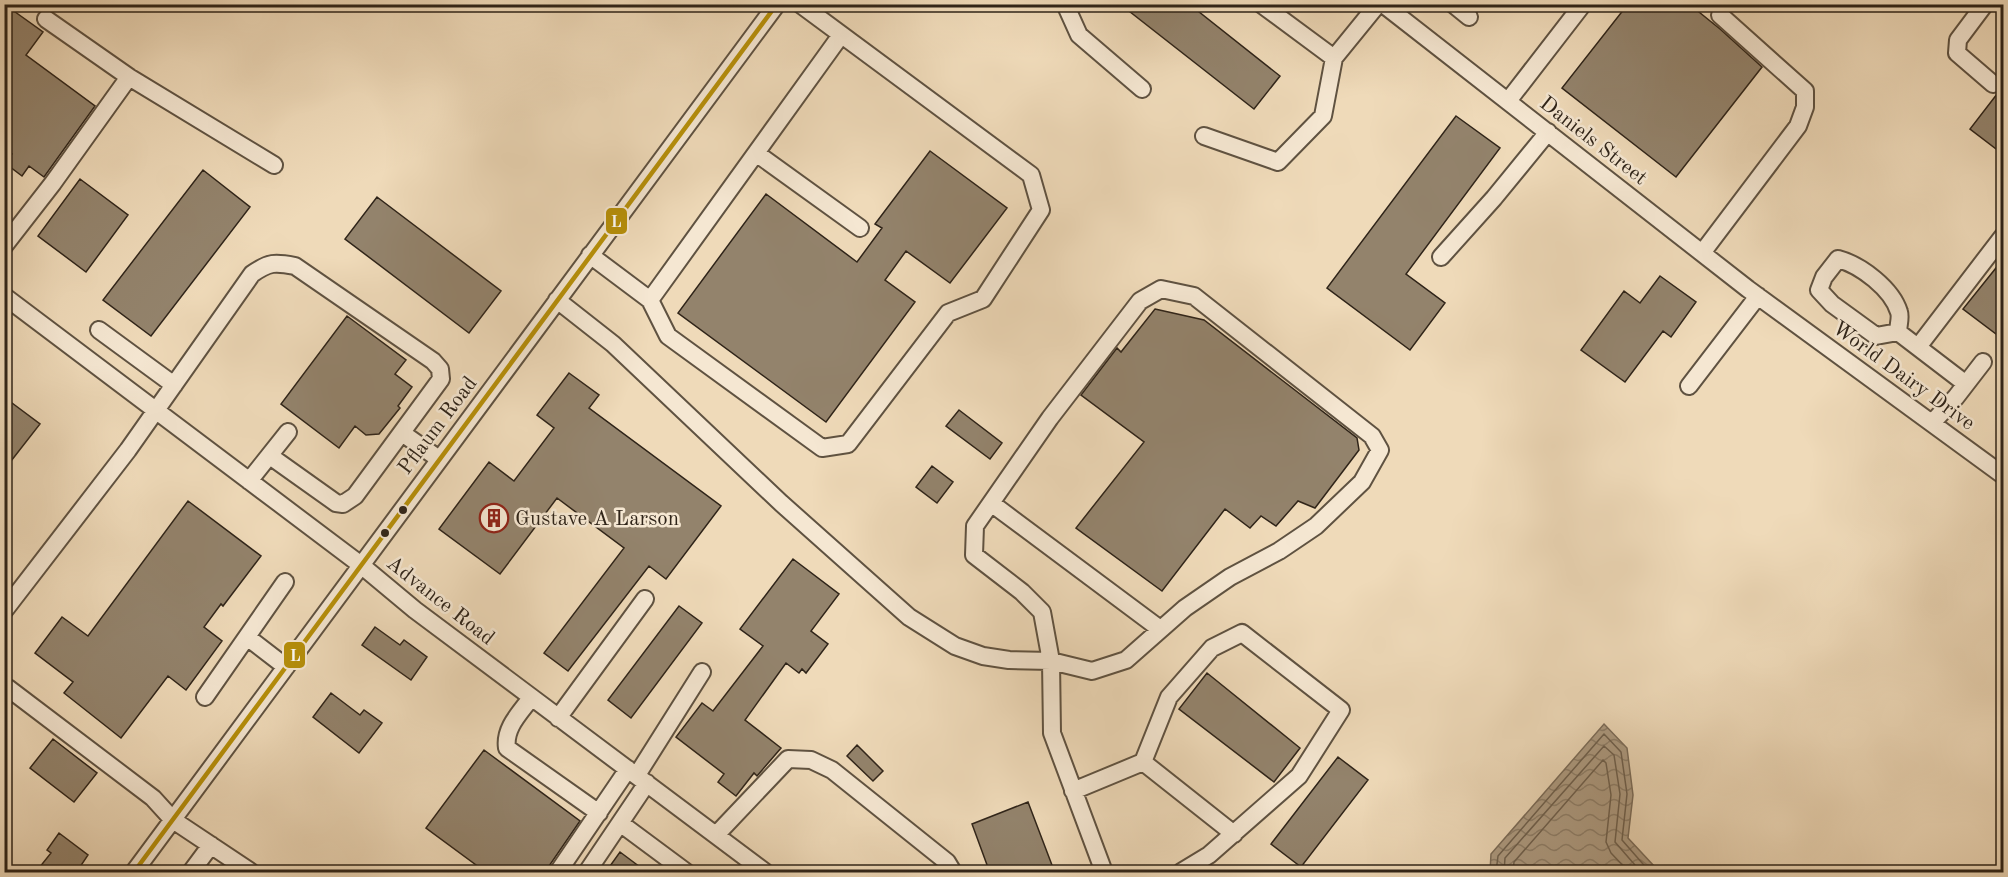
<svg xmlns="http://www.w3.org/2000/svg" width="2008" height="877" font-family="'Old Standard TT',serif">
	<style>
		.water { fill: url(#water-waves); stroke: #7b6c59; stroke-width: 1.5 }
		.lines { fill: none; stroke-linecap: round; stroke-linejoin: round }
		.shore { stroke: #6e604e; stroke-width: 1.5 }
		.building { fill: #93836c; stroke: #2f2419; stroke-width: 1.5 }
		.minor-casing { stroke: #5f5241; stroke-width: 20 }
		.minor { stroke: #f5e7d2; stroke-width: 16 }
		.bus-1-casing { stroke: #f5e7d2; stroke-width: 9 }
		.bus-1 { stroke: #b68f09; stroke-width: 4.5 }
		.bus-dot { fill: #2f2419; stroke: #f5e7d2; stroke-width: 2 }
		.labels { text-anchor: middle; stroke-width: 5; stroke-linejoin: round; paint-order: stroke }
		.street-label { font-size: 21px; fill: #2f2419; stroke: #f5e7d2 }
		.poi-label { font-size: 21px; fill: #2f2419; stroke: #f5e7d2; text-anchor: start }
		.line-badge { stroke: #f5e7d2; stroke-width: 2 }
		.badge-label { font-size: 16px; text-anchor: middle; font-weight: bold; fill: #fff }
	</style>
	<defs>
		<pattern id="water-waves" width="16" height="10" patternUnits="userSpaceOnUse" patternTransform="scale(1.5)"><rect width="16" height="10" fill="#ae9c83"/><path d="M0 5q4-4 8 0t8 0" fill="none" stroke="#8e7f6a"/></pattern>
	</defs>
	<rect width="100%" height="100%" fill="#efdab9"/>
	<filter id="stains"><feTurbulence type="fractalNoise" baseFrequency=".00333" numOctaves="4"/><feColorMatrix values="0 0 0 0 .2 0 0 0 0 .09 0 0 0 0 .02 0 0 0 .5 -.17"/></filter>
	<radialGradient id="worn" r=".72"><stop offset=".6" stop-color="#630" stop-opacity="0"/><stop offset="1" stop-color="#630" stop-opacity=".3"/></radialGradient>
	<path class="water" d="M1604,724l23,24 6,47 -5,43 26,28 3,6h-167l1,-18z"/>
	<g class="lines">
		<path class="shore" d="M1496,872l2,-16 106,-122 17,18 6,42 -5,46 28,32
			M1504,872l1,-14 99,-112 10,9 6,39 -5,48 26,30
			M1513,872l1,-10 89,-102 3,3 5,32 -5,47 5,11 18,19"/>
	</g>
	<path class="building" d="M4,4l39,28 -17,23 69,51 -51,71 -15,-11 -7,10 -17,-13 7,-9 -8,-6z
		M1120,4h69l91,72 -26,33z
		M1628,4h61l31,25 42,38 -86,110 -114,-89z
		M2004,85v70l-34,-26z
		M1456,116l44,32 -94,126 39,29 -35,47 -83,-62z
		M930,151l77,57 -57,75 -44,-32 -21,29 30,22 -89,120 -148,-109 88,-119 91,68 25,-34 -7,-4z
		M203,170l47,37 -99,129 -48,-36z
		M80,179l48,36 -42,57 -48,-36z
		M377,197l124,94 -32,42 -124,-94z
		M2004,258v82l-41,-31z
		M1660,276l36,26 -25,35 -8,-6 -38,51 -44,-32 43,-59 16,12z
		M1155,309l49,11 153,118 2,12 -44,58 -17,-7 -22,25 -15,-10 -11,12 -25,-19 -63,82 -86,-63 68,-86 -63,-47 36,-47 4,4z
		M347,316l59,44 -11,14 17,13 -14,19 2,2 -21,26 -13,1 -11,-9 -16,22 -58,-44z
		M569,373l30,22 -10,13 132,98 -55,73 -17,-13 -81,105 -24,-18 80,-105 -67,-50 -57,76 -61,-45 50,-67 25,19 40,-53 -17,-13z
		M4,397l36,27 -36,46z
		M959,410l43,33 -12,16 -44,-33z
		M932,466l21,16 -16,21 -21,-16z
		M188,501l73,55 -38,50 -2,-2 -17,23 18,14 -36,49 -18,-14 -47,62 -57,-45 9,-11 -38,-29 27,-36 26,19z
		M793,559l46,35 -28,37 17,13 -22,29 -4,-4 -3,4 -13,-10 -41,57 36,28 -24,28 -3,-3 -18,23 -18,-14 6,-8 -48,-37 26,-34 11,8 50,-65 -23,-17z
		M679,606l23,17 -71,95 -23,-18z
		M375,627l25,18 4,-5 23,17 -16,23 -49,-35z
		M1207,673l93,75 -26,34 -95,-73z
		M331,693l29,22 4,-5 18,13 -23,30 -46,-36z
		M53,739l44,34 -23,29 -44,-34z
		M857,745l26,26 -10,10 -26,-25z
		M484,750l96,71 -31,45 -1,7h-61l-61,-45z
		M1338,757l30,23 -67,87 -30,-23z
		M1028,802l27,71h-65l-18,-49z
		M59,833l29,22 -12,18h-41l16,-20 -4,-3z
		M620,852l28,21h-43z"/>
	<g class="lines">
		<g class="minor-casing">
			<path id="minor" d="M1065,4l14,31 63,54
				M1261,4l73,54
				M1383,4l365,285 256,187
				M1453,4l16,13
				M1985,4l-27,36 -1,13 36,31
				M46,19l83,58 145,88
				M1508,101l75,-97
				M1204,136l74,26 45,-46 11,-58 44,-54
				M756,153l104,75
				M4,246l49,-63 76,-106
				M1702,253l96,-127 7,-19v-16l-85,-76
				M590,255l60,45 18,36 154,112 26,-4 100,-131 35,-14 58,-89 -10,-35 -231,-171
				M1441,257l53,-59 54,-66
				M4,296l357,269 54,45 350,262
				M557,300l56,44 168,159 128,114 46,29 28,10 26,4 42,1 41,10 34,-11 59,-52 45,-31 49,-26 37,-25 46,-44 18,-32 -8,-14 -178,-140 -33,-7 -21,12 -90,117 -75,108 -1,29 48,37 20,20 9,49 1,72 52,139
				M650,300l191,-265
				M99,330l75,55
				M1898,332c0,-6 3,-14 1,-20 -7,-23 -38,-47 -61,-53l-14,18 -5,13 13,14 44,32 22,-4 68,52
				M1918,347l85,-111
				M1689,386l69,-90
				M1932,423l24,-26 27,-35
				M402,433l37,26
				M249,481l39,-49
				M991,503l169,126
				M4,611l124,-161 124,-176c17,-12 23,-12 43,-8l138,95 7,8 1,10 -86,117 -12,8 -7,-1 -66,-47
				M247,637l39,30
				M8,688l145,110 20,22 78,52
				M205,697l80,-115
				M531,698c-11,15 -27,30 -24,50l92,65
				M558,718l87,-119
				M1143,762l91,72
				M637,775l65,-103
				M1073,791l70,-29 26,-65 43,-49 30,-15 99,77 -42,66 -90,79 -28,17
				M620,823l66,49
				M716,835l72,-76 23,1 21,10 115,92 6,10
				M134,872l643,-868
				M191,872l20,-27
				M558,872l70,-103
				M587,872l60,-89"/>
		</g>
		<use href="#minor" class="minor"/>
		<g class="bus-1-casing">
			<path id="bus-1" d="M134,872l643,-868"/>
		</g>
		<use href="#bus-1" class="bus-1"/>
	</g>
	<defs>
		<g id="building-ring" transform="scale(1.5)"><circle r="9.5" fill="#f5e7d2" stroke="#8f2418" stroke-width="1.5"/><path d="M-4-6H4V6H1V3H-1V6H-4ZM-2.5-4.3h1.7v1.8h-1.7ZM.8-4.3h1.7v1.8H.8ZM-2.5-1h1.7V.8h-1.7ZM.8-1h1.7V.8H.8Z" fill="#8f2418"/></g>
	</defs>
	<g fill-rule="evenodd">
		<use href="#building-ring" x="494" y="518"/>
	</g>
	<g class="bus-dot">
		<circle cx="403" cy="510" r="5"/>
		<circle cx="385" cy="533" r="5"/>
	</g>
	<g class="labels">
		<g class="street-label">
			<text transform="translate(1594 140) rotate(38)" y="7">Daniels Street</text>
			<text transform="translate(1904 375) rotate(36)" y="7">World Dairy Drive</text>
			<text transform="translate(437 425) rotate(-53)" y="7">Pflaum Road</text>
			<text transform="translate(441 600) rotate(38)" y="7">Advance Road</text>
		</g>
		<g class="poi-label">
			<text x="515" y="525">Gustave A Larson</text>
		</g>
	</g>
	<g class="line-badge">
		<rect x="605" y="207" width="23" height="28" rx="6" fill="#b68f09"/>
		<rect x="283" y="641" width="23" height="28" rx="6" fill="#b68f09"/>
	</g>
	<g class="badge-label">
		<text x="616" y="227">L</text>
		<text x="295" y="661">L</text>
	</g>
	<rect width="2008" height="877" fill="none" stroke="#efdab9" stroke-width="24"/>
	<rect x="6" y="6" width="1996" height="865" fill="none" stroke="#2f2419" stroke-width="3"/>
	<rect x="12" y="12" width="1984" height="853" fill="none" stroke="#2f2419" stroke-width="1.5"/>
	<rect width="100%" height="100%" filter="url(#stains)"/>
	<rect width="100%" height="100%" fill="url(#worn)"/>
</svg>
